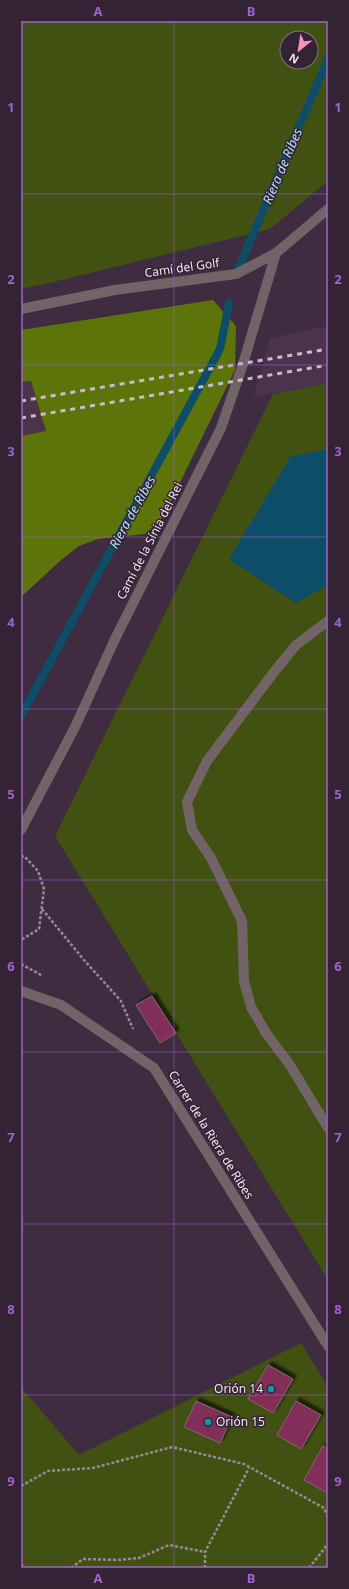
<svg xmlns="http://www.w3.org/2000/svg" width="349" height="1589" font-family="'Noto Sans',sans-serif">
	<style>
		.built { fill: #4b334c }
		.green { fill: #415112; fill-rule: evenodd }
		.forest { fill: #5d740a }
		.water { fill: #0e4d68 }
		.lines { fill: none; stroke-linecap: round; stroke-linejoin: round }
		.stream { stroke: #0e4d68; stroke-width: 8 }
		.building { fill: #812e59; stroke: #846572; filter: url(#shadow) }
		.path { stroke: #99899a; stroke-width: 2.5; stroke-dasharray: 3 2; stroke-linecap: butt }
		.service { stroke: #726367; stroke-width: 10 }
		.minor { stroke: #726367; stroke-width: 10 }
		.rail { stroke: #cabcca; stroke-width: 3; stroke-dasharray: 5 5; stroke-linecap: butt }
		.grid { fill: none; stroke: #9f64cf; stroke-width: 1; stroke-opacity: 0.55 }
		.culture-dot { fill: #0f9aa8; stroke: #342235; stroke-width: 1.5 }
		.labels { text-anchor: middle; stroke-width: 3; stroke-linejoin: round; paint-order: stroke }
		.street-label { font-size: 12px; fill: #f4e7f4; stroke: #342235 }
		.poi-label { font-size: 12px; fill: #f4e7f4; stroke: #342235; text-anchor: end }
		.water-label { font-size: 13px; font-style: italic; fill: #b2e2fc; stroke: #342235 }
		.neatline { fill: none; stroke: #9f64cf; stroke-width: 1.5 }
		.grid-label { font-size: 13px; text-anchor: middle; font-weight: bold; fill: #9f64cf }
	</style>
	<defs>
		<filter id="shadow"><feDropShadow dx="3.5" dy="-3.5" stdDeviation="1" flood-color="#0009"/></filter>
	</defs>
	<rect width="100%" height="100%" fill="#3f2c40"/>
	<path class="built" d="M328,326v57l-74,14 16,-59z
		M31,381l15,51 -25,4v-54z"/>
	<path class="green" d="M21,21h307v160l-58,48 -225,55 -24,5zM287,38h24v24h-24z
		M328,383v897l-273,-444 218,-442z
		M301,1343l27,44v181h-307v-181l58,68z"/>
	<path class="forest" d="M213,300l23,26 -1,44 -66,135 -9,16 -15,13 -47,5 -19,7 -19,15 -39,36v-161l25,-5 -15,-50 -10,1v-52z"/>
	<path class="water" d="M328,449v136l-32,18 -67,-44 62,-103z"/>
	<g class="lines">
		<path class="stream" d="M236,274l92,-215
			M21,716l199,-367 9,-46"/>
	</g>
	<path class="building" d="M152,996l24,37 -16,10 -24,-38z
		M268,1365l25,14 -20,34 -25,-14z
		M196,1401l36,16 -12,26 -36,-16z
		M296,1401l25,14 -20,34 -24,-14z
		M323,1446l5,3v44l-24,-13z"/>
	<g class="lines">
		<path class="path" d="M21,857l3,-1 14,15 6,18 -5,40 -18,11
			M42,909l42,51 37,41 12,28
			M21,964l22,12
			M21,1486l27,-15 45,-3 79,-21 72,17 80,44 4,9
			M21,1564l3,4
			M71,1568l12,-9 35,1 21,-2 30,-13 36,7
			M205,1568v-16l44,-84
			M309,1568l19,-24"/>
		<path class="service" d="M328,621l-32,24 -22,27 -67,89 -20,41 5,28 19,28 31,63 2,60 7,26 15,26 24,32 38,63"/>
		<path class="minor" d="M21,309l94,-19 121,-16 40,-21 52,-44
			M21,830l55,-105 39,-86 106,-211 22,-64 33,-111
			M21,991l40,14 93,63 174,278"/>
		<path class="rail" d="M21,401l307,-52
			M21,418l307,-53"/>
	</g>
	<path class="grid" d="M174,21v1547M21,194h307M21,365h307M21,537h307M21,709h307M21,880h307M21,1052h307M21,1224h307M21,1395h307"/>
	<g class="culture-dot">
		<circle cx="271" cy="1389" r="4"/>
		<circle cx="208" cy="1422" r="4"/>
	</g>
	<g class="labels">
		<g class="street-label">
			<text transform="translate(182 268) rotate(-8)" y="4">Camí del Golf</text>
			<text transform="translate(150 541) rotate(-63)" y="4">Camí de la Sínia del Rei</text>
			<text transform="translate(211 1135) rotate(58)" y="4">Carrer de la Riera de Ribes</text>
		</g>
		<g class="poi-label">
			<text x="263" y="1393">Orión 14</text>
			<text x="216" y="1426" text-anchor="start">Orión 15</text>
		</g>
		<g class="water-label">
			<text transform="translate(282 166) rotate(-67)" y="5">Riera de Ribes</text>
			<text transform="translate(132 512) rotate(-61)" y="5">Riera de Ribes</text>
		</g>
	</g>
	<rect width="349" height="1589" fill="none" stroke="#342235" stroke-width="44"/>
	<g transform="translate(299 50) rotate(210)"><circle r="19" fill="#342235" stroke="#817181"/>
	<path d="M0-3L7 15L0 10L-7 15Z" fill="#fc8fc2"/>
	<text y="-6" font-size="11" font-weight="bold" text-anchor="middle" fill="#f4e7f4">N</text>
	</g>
	<rect x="22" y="22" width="305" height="1545" class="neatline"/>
	<g class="grid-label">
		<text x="98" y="16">A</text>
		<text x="251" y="16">B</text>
		<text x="11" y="112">1</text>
		<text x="338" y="112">1</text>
		<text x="11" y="284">2</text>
		<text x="338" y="284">2</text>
		<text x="11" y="456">3</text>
		<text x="338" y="456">3</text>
		<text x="11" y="627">4</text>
		<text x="338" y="627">4</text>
		<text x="11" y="799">5</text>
		<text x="338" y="799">5</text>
		<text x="11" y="971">6</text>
		<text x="338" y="971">6</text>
		<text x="11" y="1142">7</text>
		<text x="338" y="1142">7</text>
		<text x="11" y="1314">8</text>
		<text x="338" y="1314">8</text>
		<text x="11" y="1486">9</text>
		<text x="338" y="1486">9</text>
		<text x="98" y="1583">A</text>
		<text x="251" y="1583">B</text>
	</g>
</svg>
